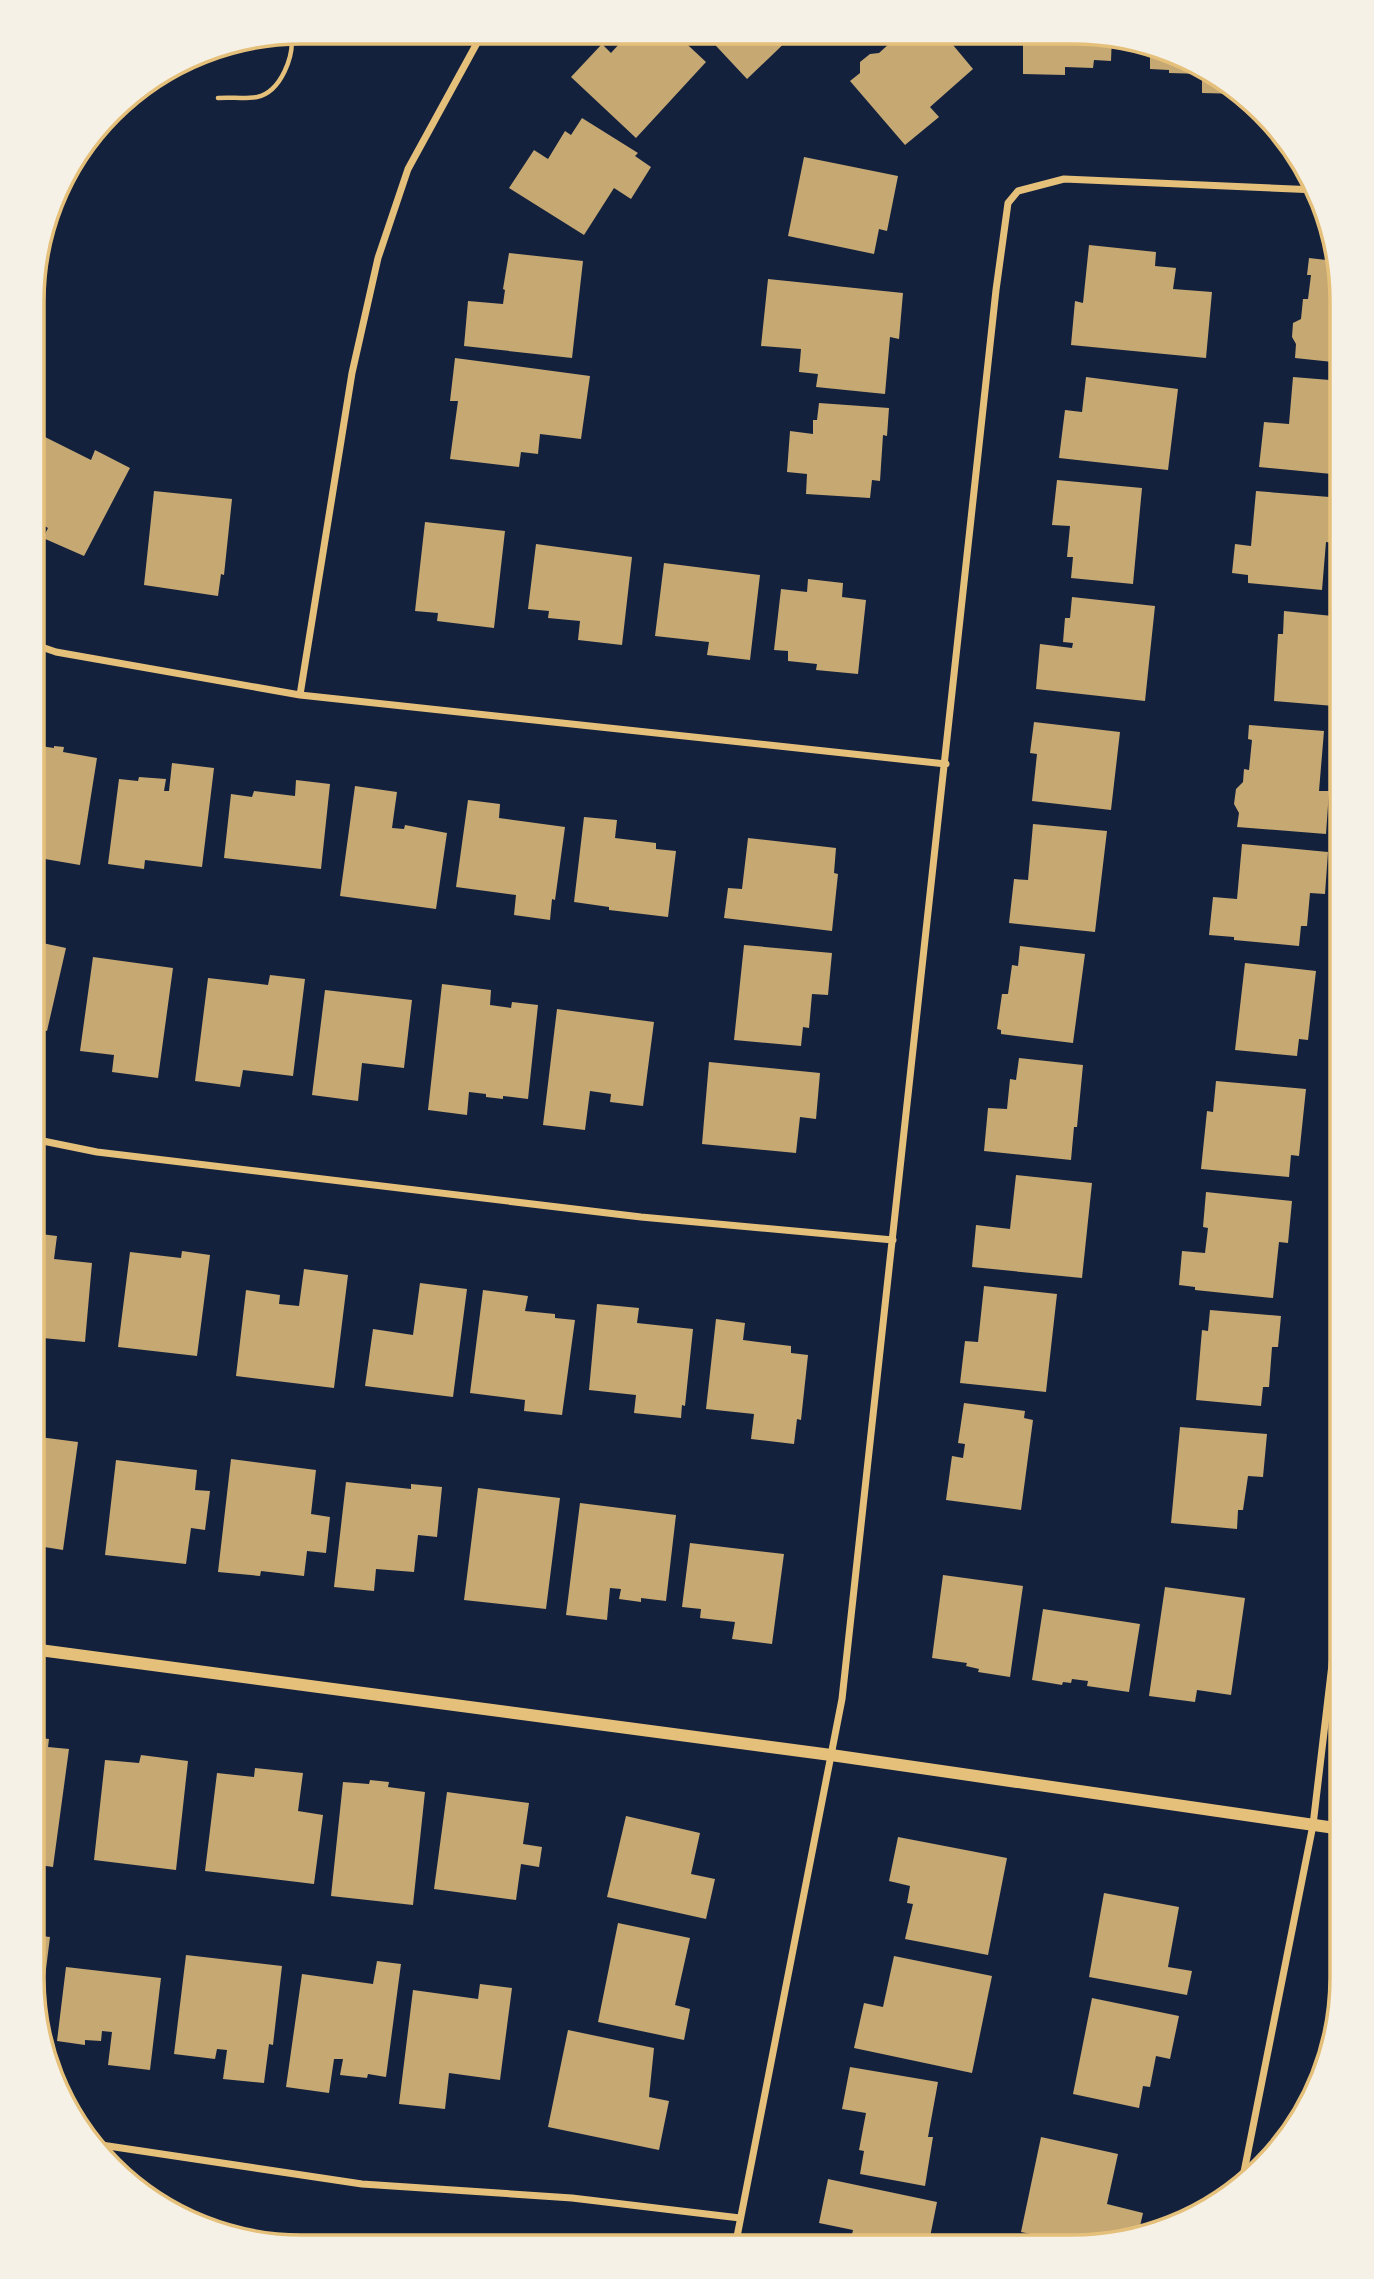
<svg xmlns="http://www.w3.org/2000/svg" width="1374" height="2279" font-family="Lora,serif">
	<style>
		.building { fill: #c6a872 }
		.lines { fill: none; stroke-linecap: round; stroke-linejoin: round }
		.path { stroke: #e5c07b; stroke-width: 4.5 }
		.minor { stroke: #e5c07b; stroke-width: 7 }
		.tertiary { stroke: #e5c07b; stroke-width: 12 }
		.rim { fill: none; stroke: #e5c07b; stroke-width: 3.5 }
	</style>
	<rect width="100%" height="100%" fill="#14213d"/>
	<path class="building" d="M630,32l45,1 31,29 -70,76 -65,-61 31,-33 9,9z
		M704,33h91l-48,46z
		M901,33h42l30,36 -43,38 9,10 -34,28 -55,-64 10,-8v-11l10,-8 9,-1z
		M1023,34l89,1 -1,26 -17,-1 -1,8 -28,-1v8l-42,-1z
		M1150,45l26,7 61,35 5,7 -40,-1v-19l-33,-1v-3l-19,-1z
		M582,118l56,35 -3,3 16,11 -20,32 -17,-11 -30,47 -75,-47 25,-38 14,9 17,-28 6,4z
		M804,157l94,19 -11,55 -8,-2 -5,25 -86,-18z
		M1089,245l67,7 -1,14 21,2 -3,21 39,3 -6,66 -135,-13 4,-44 8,2z
		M509,253l74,8 -11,97 -108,-12 4,-45 35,3 2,-14 -2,-1z
		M1309,258l26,3 7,40v62l-47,-5 1,-14 -4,-7 1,-14 8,-4 2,-20h5l3,-24h-4z
		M768,279l135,14 -4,46 -9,-2 -5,57 -69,-7 2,-13 -19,-2 2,-23 -40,-3z
		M455,358l135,18 -9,63 -41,-5 -2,20 -17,-2 -2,15 -69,-8 8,-58h-8z
		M1086,377l92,12 -10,81 -109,-12 6,-48 17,2z
		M1293,377l49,4v94l-83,-8 5,-45 25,2z
		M819,403l70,5 -2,28 -4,-1 -3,46 -8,-1 -2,18 -64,-4 1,-20 -20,-2 3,-41 23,3v-14h4z
		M41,435l50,25 4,-10 35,18 -46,88 -41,-18 5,-10 -5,-3 -10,19 1,-95z
		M1057,480l85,8 -9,96 -62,-6 2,-21h-6l3,-31 -18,-1z
		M154,491l78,8 -8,76 -3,-1 -3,22 -74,-11z
		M1256,491l86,7v46l-16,-2 -4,48 -74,-7v-8l-16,-2 3,-29 16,2z
		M425,522l80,9 -11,97 -57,-7 1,-8 -23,-2z
		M536,544l96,13 -10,88 -44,-5 2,-19 -32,-3 1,-7 -21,-2z
		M664,563l96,12 -10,85 -43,-5 2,-13 -54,-6z
		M808,579l35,4 -1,14 24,3 -8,74 -42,-4 1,-6 -29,-3v-10l-14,-1 7,-61 26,3z
		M1072,597l83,9 -10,95 -109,-12 4,-45 32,4 1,-5 -10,-1 2,-24h5z
		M1284,611l58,6v71h-7l-1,18 -60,-5 4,-67h5z
		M1034,722l86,10 -9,78 -79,-9 5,-47 -7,-1z
		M1249,725l75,6 -5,60h10l-3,43 -89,-7 2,-14 -5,-9 2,-15 7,-7 1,-13 5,1 3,-30 -4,-1z
		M33,745l21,3v-2l10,1 -1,5 34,6 -17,107 -47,-8z
		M172,763l42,5 -12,99 -57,-7 -1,9 -36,-5 11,-85 19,2 1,-4 27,2 -2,12h5z
		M296,780l34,4 -9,85 -97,-11 7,-64 21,3 2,-6 41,5z
		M355,786l42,6 -5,36 12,1 1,-4 42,8 -11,76 -96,-13z
		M468,800l32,4 -1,14 66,9 -10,73 -3,-1 -2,21 -36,-5 2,-20 -60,-8z
		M584,817l33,3 -2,18 41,5v6l20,2 -8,66 -59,-7v-3l-35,-5z
		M1033,824l74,7 -12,101 -86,-9 5,-44 14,1z
		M748,838l88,10 -2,25 4,1 -6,57 -108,-13 4,-30 14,1z
		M1242,844l86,8 -3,42 -15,-1 -3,33h-6l-2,20 -65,-6v-3l-25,-2 4,-38 24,2z
		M33,941l33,7 -19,83 -14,-3z
		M744,945l88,8 -4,42 -16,-1 -3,34 -6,-1 -2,19 -67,-6z
		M1020,946l65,8 -12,89 -72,-9v-4l-4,-1 5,-35h6l4,-29 6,1z
		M93,957l80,11 -15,110 -46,-6 2,-17 -34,-4z
		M1245,963l71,8 -8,69 -9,-1 -2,17 -62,-6z
		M270,975l35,4 -12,97 -50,-6 -3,17 -45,-6 13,-103 60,7z
		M442,984l49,6 -1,15 21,3 1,-6 26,3 -10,94 -25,-3v3l-17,-2v-3l-17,-2 -2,23 -39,-5z
		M325,990l87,10 -8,68 -42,-5 -4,38 -46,-6z
		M557,1009l97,13 -11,84 -33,-4 1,-8 -21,-3 -5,39 -42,-5z
		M1019,1058l64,7 -6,62h-3l-3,33 -87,-9 4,-43 19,1 3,-30 6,1z
		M709,1062l111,11 -4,46 -16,-2 -4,36 -94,-9z
		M1216,1081l90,8 -7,67 -8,-1 -2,22 -88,-8 6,-58 6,1z
		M1016,1175l76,8 -10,95 -110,-11 4,-42 34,4z
		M1206,1192l86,9 -4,42 -9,-1 -6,56 -78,-8v-3l-16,-2 3,-34 23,2 3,-25 -5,-1z
		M32,1233l25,3 -3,23 38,4 -7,79 -53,-5z
		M182,1251l28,4 -13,101 -79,-9 12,-95 51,6z
		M304,1269l44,6 -14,113 -98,-12 10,-86 34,5 -1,9 20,2z
		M420,1283l47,6 -14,108 -88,-11 8,-57 40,6z
		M984,1286l73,8 -11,98 -86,-9 5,-42 13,1z
		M483,1290l45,6 -3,15 30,3v4l20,2 -13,95 -38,-4 1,-11 -55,-7z
		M597,1304l42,4 -2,15 56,6 -8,77 -3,-1 -1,13 -47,-5 2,-18 -47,-5z
		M1210,1310l71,6 -3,31h-6l-3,40h-6l-2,19 -65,-6 6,-70 6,1z
		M716,1319l29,4 -2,17 48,6v7l17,2 -7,65 -4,-1 -3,25 -43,-5 3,-25 -48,-5z
		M964,1403l61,8 -1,7 9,2 -12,90 -75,-10 6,-44 11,2 2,-14 -7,-1z
		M1180,1427l87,7 -4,43 -15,-1 -5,34h-5l-1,19 -66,-6z
		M32,1436l46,6 -15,108 -31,-5z
		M231,1459l85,11 -5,44 19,3 -4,36 -19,-2 -3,25 -43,-5 -1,5 -42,-4z
		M116,1460l81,10 -2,20 15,1 -5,39 -14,-2 -5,36 -81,-9z
		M346,1482l65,7v-5l31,3 -5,50 -19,-2 -4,37 -38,-3 -2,22 -40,-4z
		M478,1488l82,10 -14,111 -82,-9z
		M580,1503l96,12 -10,86 -25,-3v4l-22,-3 2,-10 -11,-1 -3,32 -41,-5z
		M690,1543l94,11 -12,90 -40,-5 3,-17 -35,-4 1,-9 -19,-2z
		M943,1575l80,11 -13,91 -32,-5 1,-3 -13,-3 1,-3 -35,-5z
		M1165,1587l80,11 -14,97 -34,-5 -2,12 -46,-6z
		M1043,1609l97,15 -11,68 -42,-6 1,-5 -16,-2 -1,4 -8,-1 -1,3 -30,-5z
		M32,1737l17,2 -1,8 21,2 -16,118 -21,-3z
		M141,1755l47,6 -12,109 -82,-10 11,-100 34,3z
		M255,1768l48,5 -5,38 25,4 -9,69 -109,-13 12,-98 37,4z
		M370,1780l19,2 -1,5 37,5 -12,113 -82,-9 12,-114 26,2z
		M447,1792l82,11 -6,41 19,3 -3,20 -18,-3 -5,36 -82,-11z
		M626,1816l74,17 -9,41 24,5 -9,40 -99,-22z
		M898,1837l109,21 -19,97 -83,-16 8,-35 -6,-1 3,-17 -21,-5z
		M1104,1893l75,14 -11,60 24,4 -5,24 -98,-18z
		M618,1923l72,15 -15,67 15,4 -6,31 -86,-18z
		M32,1935l18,2 -10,80 -9,-39z
		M186,1955l96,11 -9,79 -4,-1 -5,39 -41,-4 4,-29 -10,-1 -2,10 -41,-5z
		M894,1956l98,20 -20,97 -118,-25 10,-45 19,4z
		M377,1961l24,3 -15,113 -18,-3 -1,4 -27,-3 3,-16h-9l-5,34 -43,-6 16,-113 71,10z
		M66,1967l95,11 -11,92 -42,-5 4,-33 -10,-1 -1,10 -16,-1v5l-28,-4z
		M480,1984l32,4 -12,92 -51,-7 -4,36 -46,-5 14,-114 65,9z
		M1092,1998l87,18 -9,43 -14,-3 -6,31 -7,-1 -4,22 -66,-14z
		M568,2030l86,18 -5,49 20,4 -10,49 -111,-23z
		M850,2067l88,15 -10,55h5l-8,49 -65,-12 4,-23 -5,-1 7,-37 -24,-4z
		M1041,2137l77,17 -11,50 36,9 -5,22 -54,10 -63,-13z
		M828,2179l109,23 -9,45h-79l4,-17 -34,-7z"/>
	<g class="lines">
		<path class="path" d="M218,98c12,-1 27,1 39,-1 24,-5 38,-42 34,-63"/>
		<path class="minor" d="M33,644l23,8 244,43 646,69
			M300,695l52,-322 26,-115 30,-89 75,-137
			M33,1139l64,13 544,65 252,23
			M88,2143l274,41 210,14 168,20
			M1241,2187l72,-362 29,-245
			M735,2247l107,-548 154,-1409 12,-87 10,-12 46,-12 253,11"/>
		<path class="tertiary" d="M32,1649l799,106 511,74"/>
	</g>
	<path d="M0 0H1374V2279H0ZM301 44H1073A257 257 0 0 1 1330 301V1978A257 257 0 0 1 1073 2235H301A257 257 0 0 1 44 1978V301A257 257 0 0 1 301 44Z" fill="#f6f1e7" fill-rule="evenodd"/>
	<path class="rim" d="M301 44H1073A257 257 0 0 1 1330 301V1978A257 257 0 0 1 1073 2235H301A257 257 0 0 1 44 1978V301A257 257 0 0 1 301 44Z"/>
</svg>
